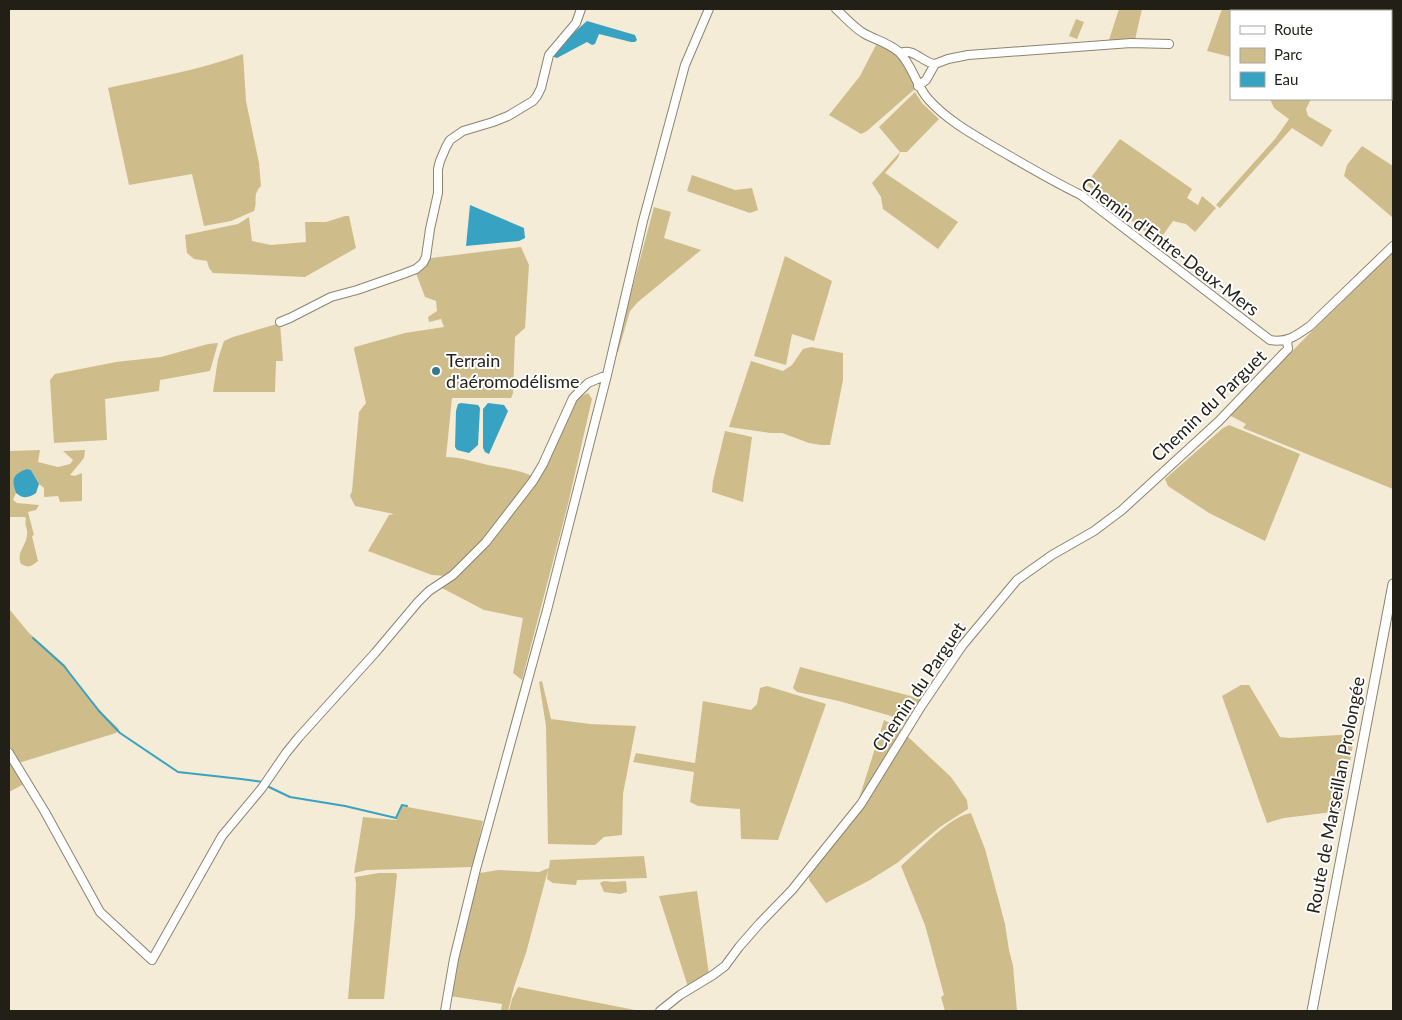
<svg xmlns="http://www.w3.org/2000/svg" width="1402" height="1020" font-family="Lato,sans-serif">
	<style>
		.green { fill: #cfbc8b }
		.water { fill: #37a2c1 }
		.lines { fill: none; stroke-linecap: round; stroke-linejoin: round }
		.stream { stroke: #37a2c1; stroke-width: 2 }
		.minor-casing { stroke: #8c8471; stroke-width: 10 }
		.major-casing { stroke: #8c8471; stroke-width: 11 }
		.minor { stroke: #fff; stroke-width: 8 }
		.major { stroke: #fff; stroke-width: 9 }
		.poi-dot { fill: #39798d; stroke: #fff; stroke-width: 2 }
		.labels { text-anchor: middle; stroke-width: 4; stroke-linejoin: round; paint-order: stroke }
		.street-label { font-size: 18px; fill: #221f17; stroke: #fff }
		.poi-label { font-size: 18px; fill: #221f17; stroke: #fff; text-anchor: start }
	</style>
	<rect width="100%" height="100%" fill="#f4ecd6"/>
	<path class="green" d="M1119,9h23l-7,31 -27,3z
		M1222,9h23l2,2h-16v46l-24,-6z
		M1076,19l8,3 -7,17 -8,-3z
		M876,45l15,5 7,6 18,32 -49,43 -6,3 -32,-19 31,-39z
		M243,54l3,47 13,62 2,23c-9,9 -3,15 -7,25l-23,10 -27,5 -12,-52 -63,11 -21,-97c45,-10 91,-18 135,-34z
		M915,92l7,11 17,16 -32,33h-7l-2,6 -13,15 73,49 -20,27 -55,-40 -2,-12 -9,-14 28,-31 -21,-25z
		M1270,99h41l-5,10 2,7 24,14 -10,17 -30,-19 -72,80 -4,-3 59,-66 14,-20 -15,-11z
		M1120,139l72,50 -5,9 11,7 4,-9 14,12 -21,24 -9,-8 -13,-3 -15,21 -72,-58z
		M1362,146l31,20v52l-49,-42 3,-11z
		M692,175l43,15 17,-2 6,22 -8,3 -63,-22z
		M654,207l17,5 -7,26 37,12 -63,52 -8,9 -12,41 -3,1z
		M345,216h4l7,32 -51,29 -92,-4 -4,-5 -2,-7 -13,-2 -7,-6 -2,-18 53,-11 11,-7 3,24 19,4 35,-3 -1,-20h21z
		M521,247l8,18 -4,63 -10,9 -2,56 -2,5h-59l-6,59c14,0 29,5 42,8 15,3 33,5 46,12l-47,63 -40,36 -15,-1 -64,-24 21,-36 5,-1 -39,-8 -5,-10 2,-5 7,-79 7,-9 -12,-54 1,-2 50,-14 39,-6 -3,-8 -12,3 -1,-5 9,-6 -1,-10 -11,-4 -9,-24 15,-15z
		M1393,252v237l-150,-61 3,-4 -17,-9 81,-82z
		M785,256l47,25 -18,60 -22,-7 -6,31 -32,-9z
		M280,323l3,38h-7l-1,31h-62l5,-33 6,-18 9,-4z
		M218,343l-8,28 -50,9 -1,11 -54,8 2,41 -53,3 -4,-63 5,-6 61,-12 45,-5 47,-13z
		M811,347l32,6v27l-13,65h-9l-12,-2 -27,-10h-12l-41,-6 22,-66 32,10 9,-6 11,-16z
		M588,393l4,6 -24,105 -46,176 -9,-7 10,-55 -39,-8 -42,-22 47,-45 15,-18 73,-127z
		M1229,425l71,29 -35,87 -56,-28 -41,-27 -3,-7 58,-51z
		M725,431l27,6 -9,65 -31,-10 1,-11z
		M40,450l-2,12 20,5 12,-3 3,-4 -10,-9 22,-1 -1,8 -14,17 5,1 7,-3v28l-22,1 -2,-6 -14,1v-9l-5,-4 -8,-14c-7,-2 -11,3 -16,7l-1,9 2,7 -3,7 4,3 22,2 -3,5 -8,2 6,23 -2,1 6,25c-7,6 -9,7 -17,3 -5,-12 5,-17 6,-29 1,-6 -3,-10 -1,-17l-2,-1h-15v-66z
		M9,609l20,24 36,32 13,20 27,31 14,13 -3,4 -104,32 12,19 -15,8z
		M800,667l122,32 -17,25 -14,-8 -52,-15 -42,-9 -4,-4z
		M542,681l9,38 39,5 46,2 -13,68 -1,41 -18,2 -9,8 -47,-1 -2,-118 -7,-44z
		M1241,685h8l31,52 9,1 66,-4 -14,77 -57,7 -17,5 -45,-127z
		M767,686l59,18 -48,136 -37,-1 -1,-30 -42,-3 -8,-4 4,-30 -61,-10 3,-9 59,10 8,-62 48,9 6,-6 3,-16z
		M884,720l19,10 -45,72z
		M906,735l45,42 16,23 1,9 -28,18 -43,36 -27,17 -44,23 -17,-23v-6z
		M402,806l81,15 -10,46 -106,3 -13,3 9,-56 33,3z
		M971,813l14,36 20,75 4,26 4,16 4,45h-72l-4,-14 3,-2 -19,-70 -24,-59c17,-15 49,-50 70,-53z
		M644,856l3,22 -70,2 -1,5 -23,-2 -6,-4 1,-9 -22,83 -12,34 -6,24h-7l1,-7 -52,-8 3,-20 27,-103 18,-3 41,2 10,-4 1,-8z
		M379,873h17l1,2 -13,124h-36l7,-84 1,-32 -1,-6z
		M604,881l9,1 13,-1 1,11 -7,2 -16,-2 -4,-9z
		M697,891l12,83 -21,13 -29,-91z
		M518,987l122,24h-131l3,-12z"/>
	<path class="water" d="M587,21l48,14 2,5 -2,2h-4l-32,-8 -4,10 -3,1 -5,-3 -30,16 -3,-1v-3l7,-10z
		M470,205l54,23 1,10 -6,3 -53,5z
		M461,403l17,2 2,3 -2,37 -9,8 -12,-3 -2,-3 1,-36 2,-7z
		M488,403l16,2 4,6 -19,43 -4,-2 -2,-4v-39z
		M27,469l4,1 8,14 -3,9c-7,5 -13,6 -20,0 -5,-14 -3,-19 11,-24z"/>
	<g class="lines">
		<path class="stream" d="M33,638l31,28 35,45 21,22 58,39 63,7 22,3
			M269,787l21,10 55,9 51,12 6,-13 5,1"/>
		<g class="minor-casing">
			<path id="minor" d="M836,9c9,8 18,19 29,25 11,6 24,9 34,18 13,12 17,34 30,48 20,22 47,36 72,51 26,15 53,31 80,44l189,145c17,3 26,-4 40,-14l83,-80
				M900,53c13,-6 23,10 35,11l-9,16 -8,6
				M935,64l13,-5 20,-4 163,-12 38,1
				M280,322l10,-4 41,-21 26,-7 46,-16 13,-5 7,-6 3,-6 4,-28 8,-36v-24l2,-8 6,-14 4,-7 13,-9 30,-9 15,-6 25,-15 4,-5 4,-8 8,-33 27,-32 5,-14
				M9,753l36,59 55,100 52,48 70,-124 40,-48 24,-35 13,-16 76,-84 43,-51 11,-11 24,-16 33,-33 47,-61 10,-17 30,-66 15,-15 19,-8
				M445,1011l9,-52 22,-90 71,-259 60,-235 36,-154 42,-156 24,-56
				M660,1011l20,-16 33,-20 12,-9 14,-19 21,-24 32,-33 69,-86 61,-99 40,-59 55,-66 35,-25 42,-24 28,-21 97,-89 65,-68 4,-4 -1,-9"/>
		</g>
		<g class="major-casing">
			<path id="major" d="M1312,1011l81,-427"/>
		</g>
		<use href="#minor" class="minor"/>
		<use href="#major" class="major"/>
	</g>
	<circle class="poi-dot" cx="436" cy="371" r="5"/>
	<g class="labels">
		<g class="street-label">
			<text transform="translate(1170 247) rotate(37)" y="6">Chemin d'Entre-Deux-Mers</text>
			<text transform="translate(1209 406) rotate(-44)" y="6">Chemin du Parguet</text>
			<text transform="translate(919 687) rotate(-56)" y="6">Chemin du Parguet</text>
			<text transform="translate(1336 795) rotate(-79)" y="6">Route de Marseillan Prolongée</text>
		</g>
		<g class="poi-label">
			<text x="446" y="367">Terrain<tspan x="446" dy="21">d'aéromodélisme</tspan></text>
		</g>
	</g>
	<rect width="1402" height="1020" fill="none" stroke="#221f17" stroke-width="20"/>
	<rect x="1230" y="10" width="162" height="90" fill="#ffffff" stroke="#a7a5a2"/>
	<rect x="1240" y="26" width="25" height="8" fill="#ffffff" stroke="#a7a5a2"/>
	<text x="1274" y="35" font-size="15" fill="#221f17">Route</text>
	<rect x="1240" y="48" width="25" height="15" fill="#cfbc8b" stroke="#a7a5a2"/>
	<text x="1274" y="60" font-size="15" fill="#221f17">Parc</text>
	<rect x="1240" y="72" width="25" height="15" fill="#37a2c1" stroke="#a7a5a2"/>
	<text x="1274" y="85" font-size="15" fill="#221f17">Eau</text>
</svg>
